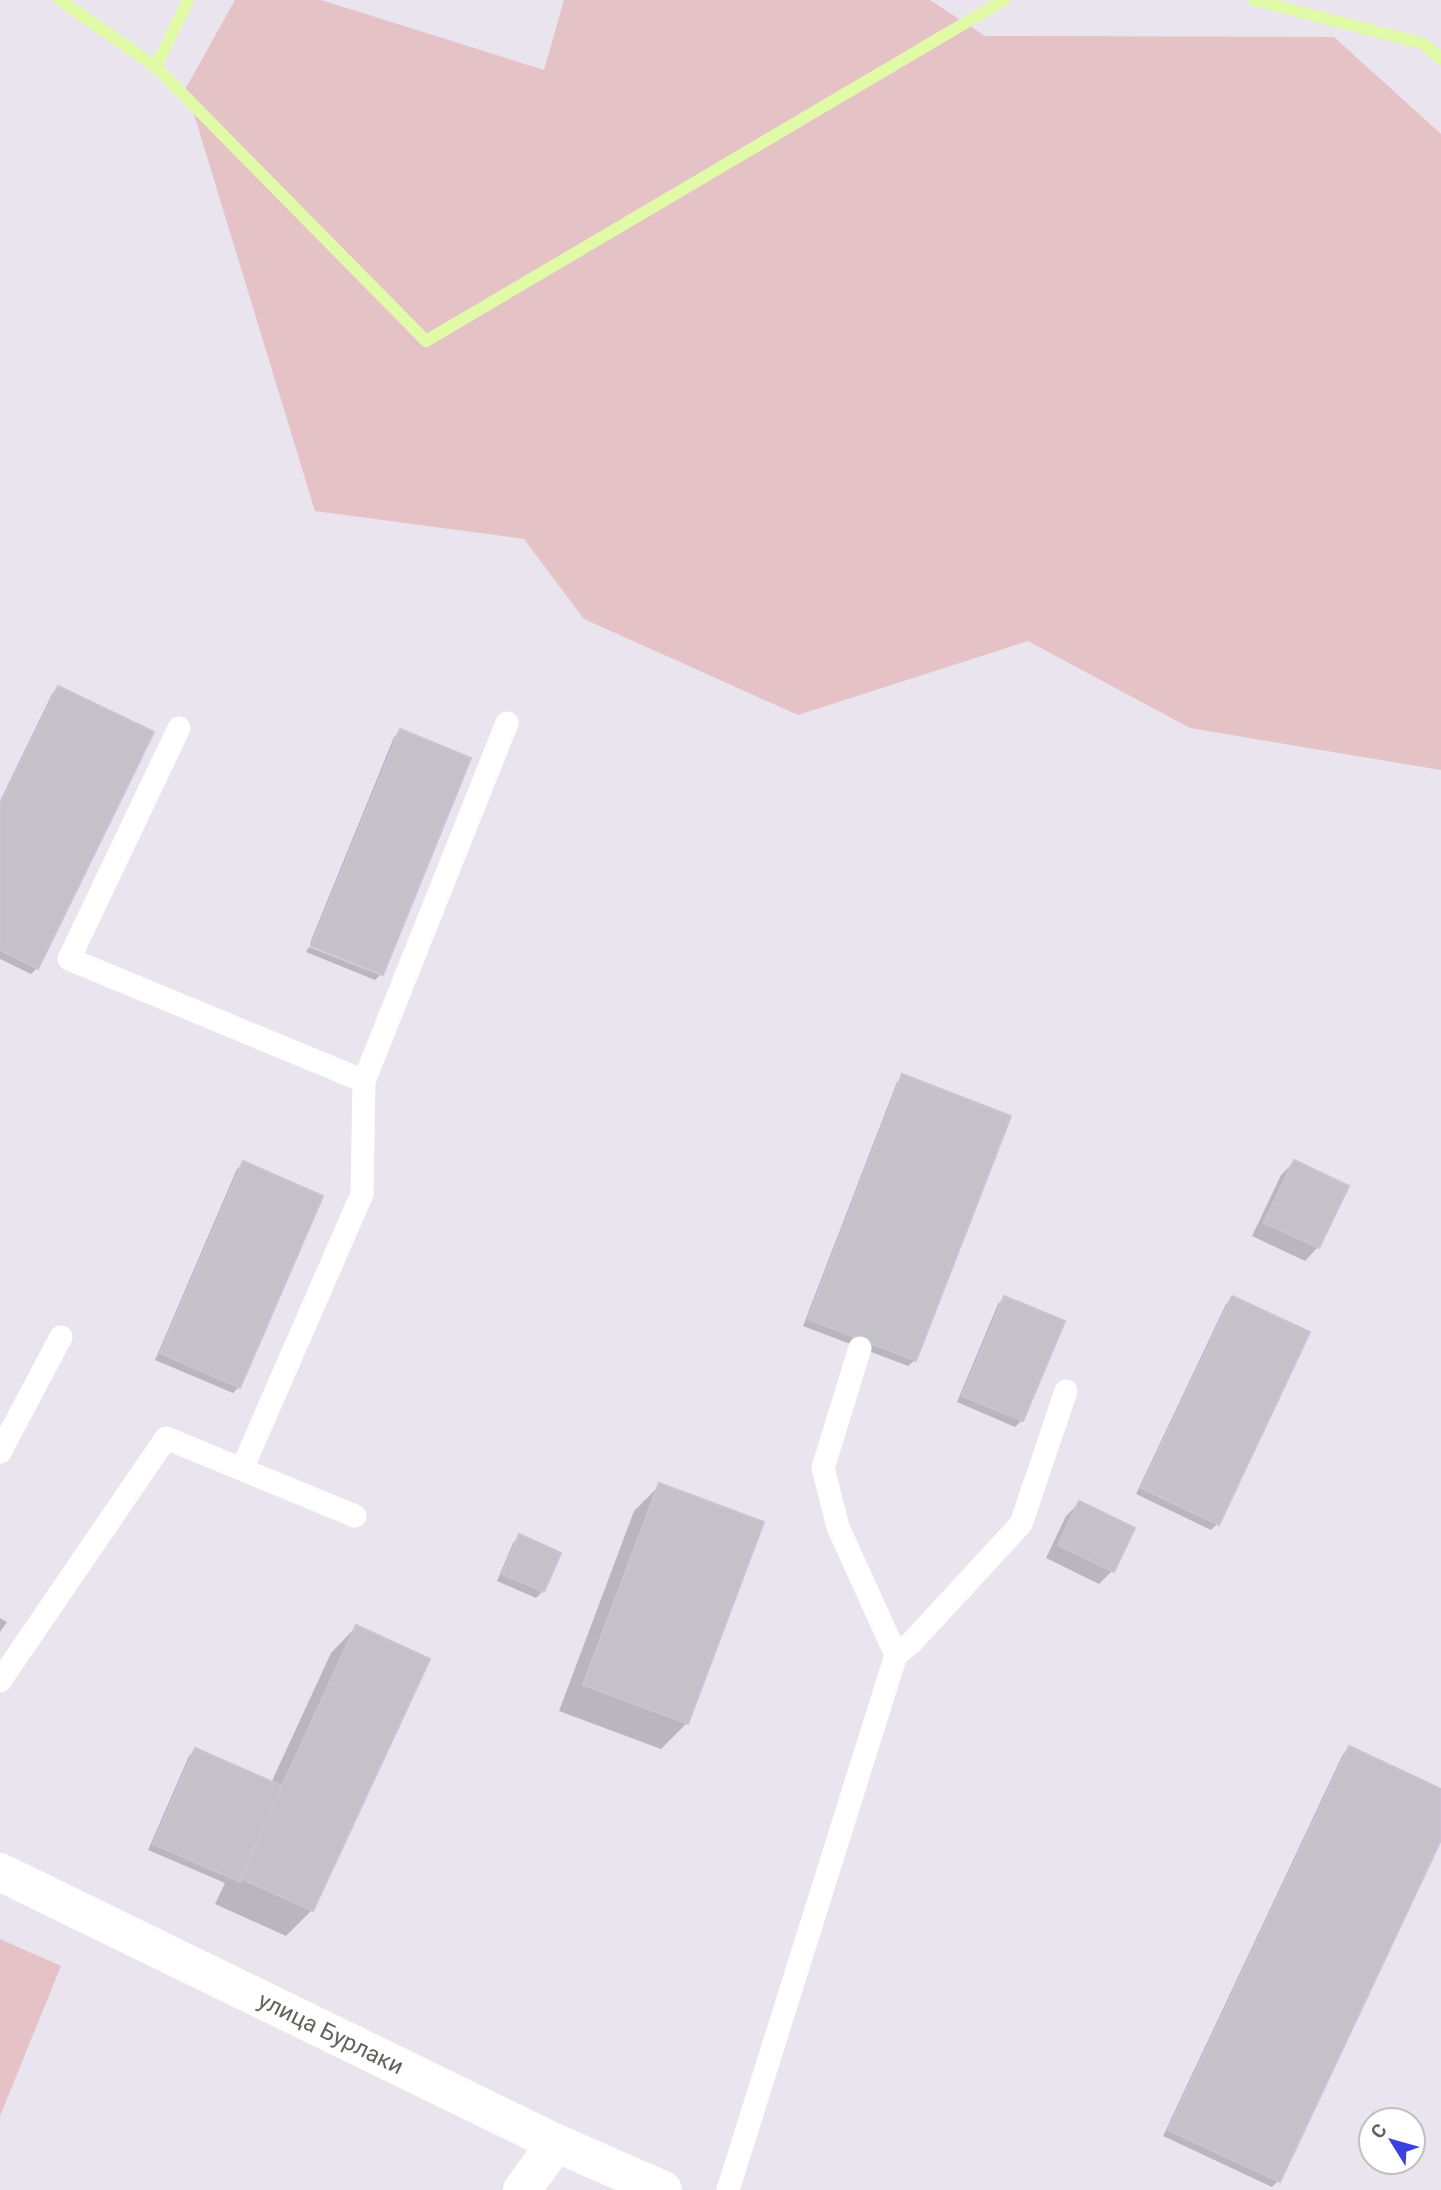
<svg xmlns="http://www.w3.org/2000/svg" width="1441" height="2190" font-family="Roboto,sans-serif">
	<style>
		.green { fill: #e4c2c6 }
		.shadow { fill: #0003 }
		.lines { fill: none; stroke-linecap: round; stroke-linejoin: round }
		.stream { stroke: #e1faa8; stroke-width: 12 }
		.building { fill: #c5c1c9; stroke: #cbc3d2; stroke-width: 2 }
		.service { stroke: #fff; stroke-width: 23 }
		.minor { stroke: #fff; stroke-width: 38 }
		.tertiary { stroke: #fff; stroke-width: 38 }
		.labels { text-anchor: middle; stroke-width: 6; stroke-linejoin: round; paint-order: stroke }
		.street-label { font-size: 23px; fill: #61645c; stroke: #fff }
	</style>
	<rect width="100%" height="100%" fill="#eae4ee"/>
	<path class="green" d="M235,0h86l223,70 20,-70h366l55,36 349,1 107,97v636l-251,-42 -162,-87 -230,74 -214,-96 -60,-80 -209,-28 -129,-423z
		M0,1939l61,27 -61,150z"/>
	<path class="shadow" d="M58,688l-21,280 -6,6 -31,-15v-158l52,-107z
		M400,731l-19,241 -71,-29 84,-206z
		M309,947l71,28 -5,5 -69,-28z
		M903,1076l12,284 -7,6 -105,-40 94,-244z
		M1294,1162l24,85 -13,14 -53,-25 29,-61z
		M244,1163l-5,224 -6,6 -78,-33 82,-191z
		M1004,1298l18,122 -7,7 -58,-25 41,-98z
		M1232,1298l-15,226 -6,6 -75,-36 90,-190z
		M660,1485l27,238 -26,26 -102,-38 75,-200z
		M1079,1503l33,68 -13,13 -53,-26 20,-42z
		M519,1537l40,16 -16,38 -7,7 -39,-17 16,-38z
		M0,1618l7,4 -7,10z
		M356,1627l-44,283 -26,26 -71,-32 10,-21 -77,-33 41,-94 6,-6 76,33 60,-130z
		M1349,1748l92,43v45l-163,345 -6,6 -109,-51 180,-382z"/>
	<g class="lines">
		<path class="stream" d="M60,0l96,67 270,274 578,-341
			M1254,0l170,44 17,15
			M156,67l32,-67"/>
	</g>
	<path class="building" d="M58,686l96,46 -116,237 -38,-19v-146z
		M400,729l71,29 -88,217 -72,-29z
		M902,1074l109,42 -95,245 -108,-42z
		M1294,1160l55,26 -30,62 -55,-25z
		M243,1161l80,35 -83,192 -80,-35z
		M1004,1296l61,25 -42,100 -61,-25z
		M1232,1296l78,36 -91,193 -78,-37z
		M659,1483l105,39 -76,202 -105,-39z
		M1079,1501l56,27 -21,44 -56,-27z
		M519,1534l42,19 -17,39 -42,-18z
		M356,1625l74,34 -117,252 -73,-33z
		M1349,1746l92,43v51l-161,342 -112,-52z
		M195,1748l87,38 -42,96 -87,-38z"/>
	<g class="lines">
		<path class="service" d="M179,728l-110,231 295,122
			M860,1348l-37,120 15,59 58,128
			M0,1452l61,-115
			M242,1469l120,-275 2,-113 143,-358
			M0,1681l166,-243 189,78
			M728,2190l168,-535 16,-13 109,-118 45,-133"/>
		<path class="minor" d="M522,2190l34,-47"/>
		<path class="tertiary" d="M0,1872l556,271 107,47"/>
	</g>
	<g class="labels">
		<g class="street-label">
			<text transform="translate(331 2033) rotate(26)" y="8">улица Бурлаки</text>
		</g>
	</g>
	<g transform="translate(1392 2141) rotate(307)"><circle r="33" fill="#ffffff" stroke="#c0c1be" stroke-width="2"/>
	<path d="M0-5L12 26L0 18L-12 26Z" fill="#3942df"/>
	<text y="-10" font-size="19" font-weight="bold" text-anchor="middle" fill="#61645c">С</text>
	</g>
</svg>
